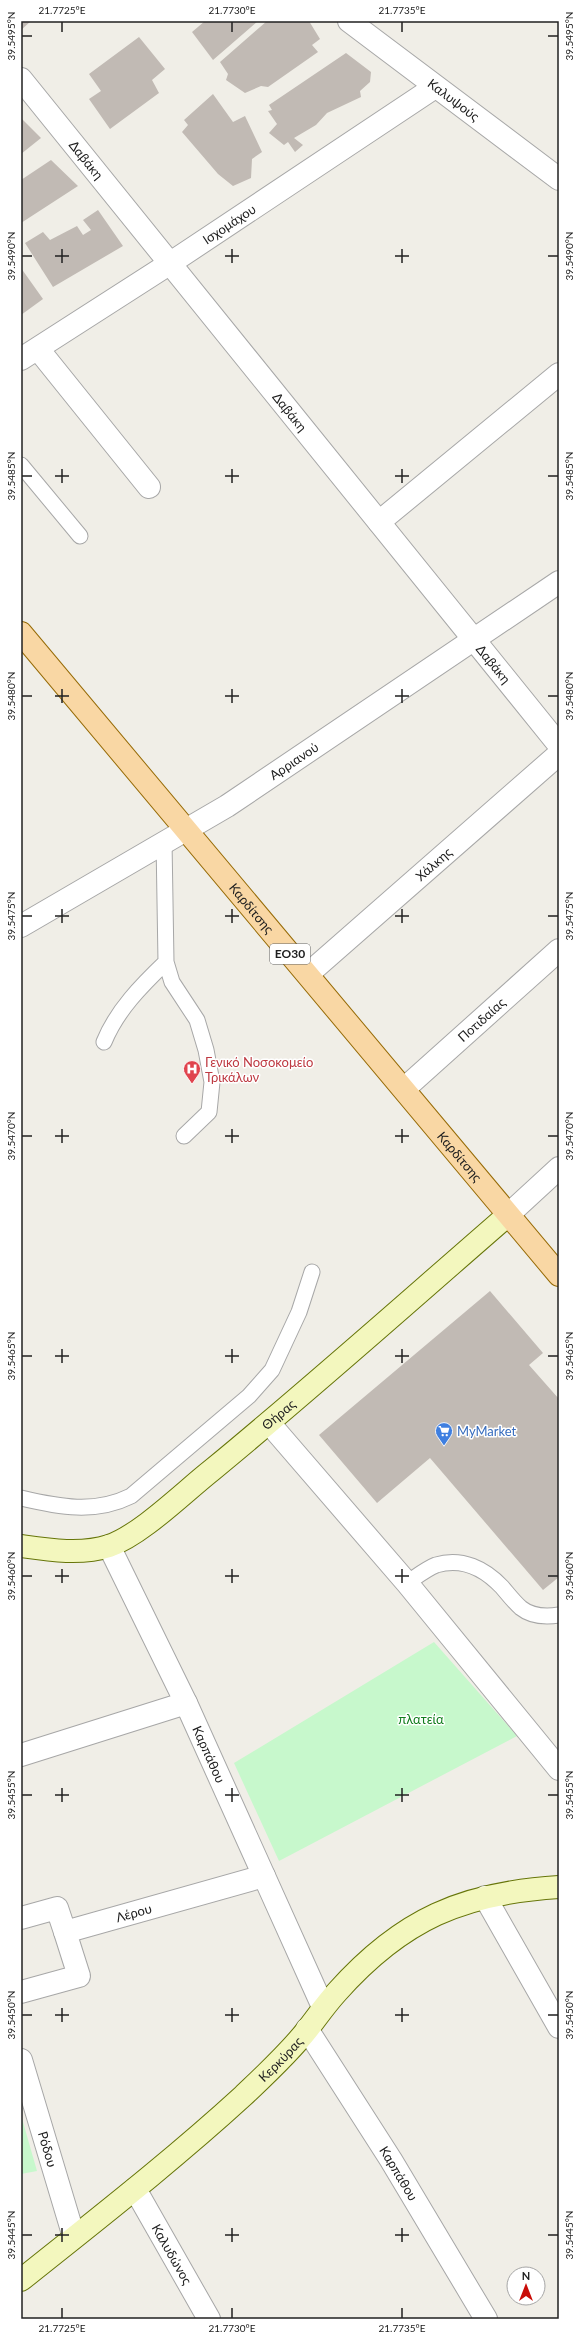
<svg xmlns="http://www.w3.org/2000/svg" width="580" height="2340" font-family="Lato,sans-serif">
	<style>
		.park { fill: #c7f8cc }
		.building { fill: #c1bab4 }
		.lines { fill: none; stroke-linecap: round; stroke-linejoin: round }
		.lane-casing { stroke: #a7a7a7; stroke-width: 17 }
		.street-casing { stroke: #a7a7a7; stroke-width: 24 }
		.secondary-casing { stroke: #667509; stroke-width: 24 }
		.primary-casing { stroke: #976b06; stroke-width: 24 }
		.lane { stroke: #fff; stroke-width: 15 }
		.street { stroke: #fff; stroke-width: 22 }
		.secondary { stroke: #f3f7be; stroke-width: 22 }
		.primary { stroke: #f9d7a4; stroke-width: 22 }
		.ticks { fill: none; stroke: #202020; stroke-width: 1.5 }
		.labels { text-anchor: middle; stroke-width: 3; stroke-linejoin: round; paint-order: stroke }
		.shield { fill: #fff; stroke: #636363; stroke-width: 1 }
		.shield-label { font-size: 12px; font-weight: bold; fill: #202020 }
		.street-label { font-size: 13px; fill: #202020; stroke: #fff }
		.health-label { font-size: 13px; fill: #be3a42; stroke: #fff; text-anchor: start }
		.shop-label { font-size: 13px; fill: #366cbe; stroke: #fff; text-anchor: start }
		.park-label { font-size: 13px; fill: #107d1c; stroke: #fff }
		.neatline { fill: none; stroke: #202020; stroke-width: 1.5 }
		.ticks-label { font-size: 10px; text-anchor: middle; fill: #202020 }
	</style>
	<rect width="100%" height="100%" fill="#f0eee7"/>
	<path class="park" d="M434,1642l83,94 -238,125 -45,-98z
		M21,2115l16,56 -16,3z"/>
	<path class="building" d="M21,21h10l-10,9z
		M205,21h53l-45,39 -21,-28z
		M267,21h42l11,18 -8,6 6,7 -50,35 -7,-1 -16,7 -19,-13 2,-6 -8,-12z
		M139,37l26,32 -13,11 7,13 -49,36 -21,-30 12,-8 -12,-17z
		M346,53l25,19 -1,10 -10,9 1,6 -34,16 -11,12 -22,13 9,7 -8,7 -7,-10 -4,3 -15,-12 8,-9 -9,-13 4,-1 -3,-5z
		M213,94l20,28 12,-6 17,36 -10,7 -1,19 -18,8 -15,-12 -36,-42 6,-7 -4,-5z
		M21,118l20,20 -20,16z
		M51,160l27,26 -57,37v-43z
		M98,210l25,36 -70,41 -28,-44 18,-11 7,8 27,-14 6,9 8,-5 -8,-10z
		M21,268l22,31 -22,16z
		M490,1291l53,62 -14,12 30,34v178l-16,13 -113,-132 -53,45 -58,-68z"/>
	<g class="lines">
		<g class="lane-casing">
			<path id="lane" d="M21,465l59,71
				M164,841l2,121 6,20 25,38 9,30 6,32 -3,30 -25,24
				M104,1042c13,-32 38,-57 62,-80
				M21,1498c38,9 74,16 110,-2l118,-100 23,-26 27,-58 13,-40
				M407,1583c9,-6 19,-14 29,-18 26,-8 49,4 66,22 6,7 12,15 19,21 10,8 25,9 38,7"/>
		</g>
		<g class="street-casing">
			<g id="street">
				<path id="s1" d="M349,21l210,158"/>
				<path id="s2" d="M21,79l538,666"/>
				<path d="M38,349l111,138"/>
				<path id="s3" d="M21,359l148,-95 266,-177"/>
				<path d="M379,522l180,-148"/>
				<path id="s4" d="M21,926l206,-120 332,-224"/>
				<path id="s5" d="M308,974l251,-220"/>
				<path id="s6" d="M404,1089l155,-139"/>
				<path d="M508,1215l51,-47"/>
				<path d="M269,1423l138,160 152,186"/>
				<path id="s7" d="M109,1546l77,157 137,304"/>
				<path d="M21,1755l165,-52"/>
				<path d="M485,1897l74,130"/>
				<path id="s8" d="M21,1918l36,-10 8,24 199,-56"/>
				<path d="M21,1992l58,-16 -14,-44"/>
				<path id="s9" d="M307,2029l84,131 95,159"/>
				<path id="s10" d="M21,2060l53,177"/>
				<path id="s11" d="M135,2189l74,130"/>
			</g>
		</g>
		<g class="secondary-casing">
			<g id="secondary">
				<path id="s12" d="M21,1546c28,4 60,9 88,0 32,-11 75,-54 103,-76 101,-83 198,-170 296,-255"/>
				<path id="s13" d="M21,2280c75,-60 151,-119 222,-184 22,-21 46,-43 64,-66 10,-13 19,-26 30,-38 65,-73 126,-99 222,-105"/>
			</g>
		</g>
		<g class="primary-casing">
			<g id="primary">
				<path id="s14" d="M21,633l538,642"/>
			</g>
		</g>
		<use href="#lane" class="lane"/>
		<use href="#street" class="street"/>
		<use href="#secondary" class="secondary"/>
		<use href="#primary" class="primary"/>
	</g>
	<path class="ticks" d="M62,22v10M232,22v10M402,22v10M22,36h10M548,36h10M62,249v14M232,249v14M402,249v14M22,256h10M55,256h14M225,256h14M395,256h14M548,256h10M62,469v14M232,469v14M402,469v14M22,476h10M55,476h14M225,476h14M395,476h14M548,476h10M62,689v14M232,689v14M402,689v14M22,696h10M55,696h14M225,696h14M395,696h14M548,696h10M62,909v14M232,909v14M402,909v14M22,916h10M55,916h14M225,916h14M395,916h14M548,916h10M62,1129v14M232,1129v14M402,1129v14M22,1136h10M55,1136h14M225,1136h14M395,1136h14M548,1136h10M62,1349v14M232,1349v14M402,1349v14M22,1356h10M55,1356h14M225,1356h14M395,1356h14M548,1356h10M62,1569v14M232,1569v14M402,1569v14M22,1576h10M55,1576h14M225,1576h14M395,1576h14M548,1576h10M62,1788v14M232,1788v14M402,1788v14M22,1795h10M55,1795h14M225,1795h14M395,1795h14M548,1795h10M62,2008v14M232,2008v14M402,2008v14M22,2015h10M55,2015h14M225,2015h14M395,2015h14M548,2015h10M62,2228v14M232,2228v14M402,2228v14M22,2235h10M55,2235h14M225,2235h14M395,2235h14M548,2235h10M62,2308v10M232,2308v10M402,2308v10"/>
	<defs>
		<g id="hospital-pin" transform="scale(0.9)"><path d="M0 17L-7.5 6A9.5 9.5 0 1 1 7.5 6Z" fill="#e0444e" stroke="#fff"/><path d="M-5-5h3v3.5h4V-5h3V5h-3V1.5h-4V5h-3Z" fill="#fff"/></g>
		<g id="supermarket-pin" transform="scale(0.9)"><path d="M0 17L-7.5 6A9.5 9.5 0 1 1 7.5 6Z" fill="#3f7fe0" stroke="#fff"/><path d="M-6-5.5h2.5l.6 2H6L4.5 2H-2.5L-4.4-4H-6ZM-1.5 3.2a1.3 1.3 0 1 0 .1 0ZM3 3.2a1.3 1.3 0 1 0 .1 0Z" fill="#fff"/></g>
	</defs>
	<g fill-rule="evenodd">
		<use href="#hospital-pin" x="192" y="1069"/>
		<use href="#supermarket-pin" x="444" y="1431"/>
	</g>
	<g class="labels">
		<rect class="shield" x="270" y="944" width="40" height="20" rx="3"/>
		<g class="shield-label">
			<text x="290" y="958">ΕΟ30</text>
		</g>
		<g class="street-label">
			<text dy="5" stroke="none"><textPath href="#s1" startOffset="131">Καλυψούς</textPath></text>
			<text dy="5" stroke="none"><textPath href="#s2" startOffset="104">Δαβάκη</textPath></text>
			<text dy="5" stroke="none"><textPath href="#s3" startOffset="248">Ισχομάχου</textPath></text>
			<text dy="5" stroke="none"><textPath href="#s2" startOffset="428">Δαβάκη</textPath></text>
			<text dy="5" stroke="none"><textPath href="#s2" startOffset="752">Δαβάκη</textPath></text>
			<text dy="5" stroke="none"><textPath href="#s4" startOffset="319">Αρριανού</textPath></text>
			<text dy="5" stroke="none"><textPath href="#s5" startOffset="167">Χάλκης</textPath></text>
			<text dy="5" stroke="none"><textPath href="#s14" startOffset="359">Καρδίτσης</textPath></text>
			<text dy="5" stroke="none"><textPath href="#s6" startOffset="104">Ποτιδαίας</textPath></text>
			<text dy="5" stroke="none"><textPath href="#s14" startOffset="683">Καρδίτσης</textPath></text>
			<text dy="5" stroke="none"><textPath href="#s12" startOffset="304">Θήρας</textPath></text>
			<text dy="5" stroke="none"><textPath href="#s7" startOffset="231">Καρπάθου</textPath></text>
			<text dy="5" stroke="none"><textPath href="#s8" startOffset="134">Λέρου</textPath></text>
			<text dy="5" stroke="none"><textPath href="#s13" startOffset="341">Κερκύρας</textPath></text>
			<text dy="5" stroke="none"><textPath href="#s10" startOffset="93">Ρόδου</textPath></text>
			<text dy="5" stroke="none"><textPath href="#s9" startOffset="171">Καρπάθου</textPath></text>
			<text dy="5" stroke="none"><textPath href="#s11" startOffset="75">Καλυδώνος</textPath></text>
		</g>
		<g class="health-label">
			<text x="205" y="1067">Γενικό Νοσοκομείο<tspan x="205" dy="15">Τρικάλων</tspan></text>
		</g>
		<g class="shop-label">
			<text x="457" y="1436">MyMarket</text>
		</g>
		<g class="park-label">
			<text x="421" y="1724">πλατεία</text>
		</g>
	</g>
	<rect width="580" height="2340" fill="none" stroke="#ffffff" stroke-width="44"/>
	<g transform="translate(526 2286)"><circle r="19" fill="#ffffff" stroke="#a6a6a6"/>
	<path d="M0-3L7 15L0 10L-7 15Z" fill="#c90d08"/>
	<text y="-6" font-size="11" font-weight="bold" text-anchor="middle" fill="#202020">N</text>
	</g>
	<rect x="22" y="22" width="536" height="2296" class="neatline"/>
	<g class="ticks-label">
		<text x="62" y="14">21.7725°E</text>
		<text x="232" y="14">21.7730°E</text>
		<text x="402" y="14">21.7735°E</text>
		<text transform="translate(11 36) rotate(-90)" y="4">39.5495°N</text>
		<text transform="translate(569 36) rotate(-90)" y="4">39.5495°N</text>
		<text transform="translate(11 256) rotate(-90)" y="4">39.5490°N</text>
		<text transform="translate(569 256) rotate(-90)" y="4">39.5490°N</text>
		<text transform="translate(11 476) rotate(-90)" y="4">39.5485°N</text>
		<text transform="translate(569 476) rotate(-90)" y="4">39.5485°N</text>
		<text transform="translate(11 696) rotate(-90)" y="4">39.5480°N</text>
		<text transform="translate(569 696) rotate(-90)" y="4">39.5480°N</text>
		<text transform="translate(11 916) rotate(-90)" y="4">39.5475°N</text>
		<text transform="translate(569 916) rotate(-90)" y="4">39.5475°N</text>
		<text transform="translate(11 1136) rotate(-90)" y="4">39.5470°N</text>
		<text transform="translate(569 1136) rotate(-90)" y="4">39.5470°N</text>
		<text transform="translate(11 1356) rotate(-90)" y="4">39.5465°N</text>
		<text transform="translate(569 1356) rotate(-90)" y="4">39.5465°N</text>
		<text transform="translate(11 1576) rotate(-90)" y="4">39.5460°N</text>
		<text transform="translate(569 1576) rotate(-90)" y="4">39.5460°N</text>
		<text transform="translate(11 1795) rotate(-90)" y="4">39.5455°N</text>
		<text transform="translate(569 1795) rotate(-90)" y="4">39.5455°N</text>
		<text transform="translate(11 2015) rotate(-90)" y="4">39.5450°N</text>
		<text transform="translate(569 2015) rotate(-90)" y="4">39.5450°N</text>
		<text transform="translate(11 2235) rotate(-90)" y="4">39.5445°N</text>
		<text transform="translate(569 2235) rotate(-90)" y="4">39.5445°N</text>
		<text x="62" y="2332">21.7725°E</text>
		<text x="232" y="2332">21.7730°E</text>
		<text x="402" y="2332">21.7735°E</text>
	</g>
</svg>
